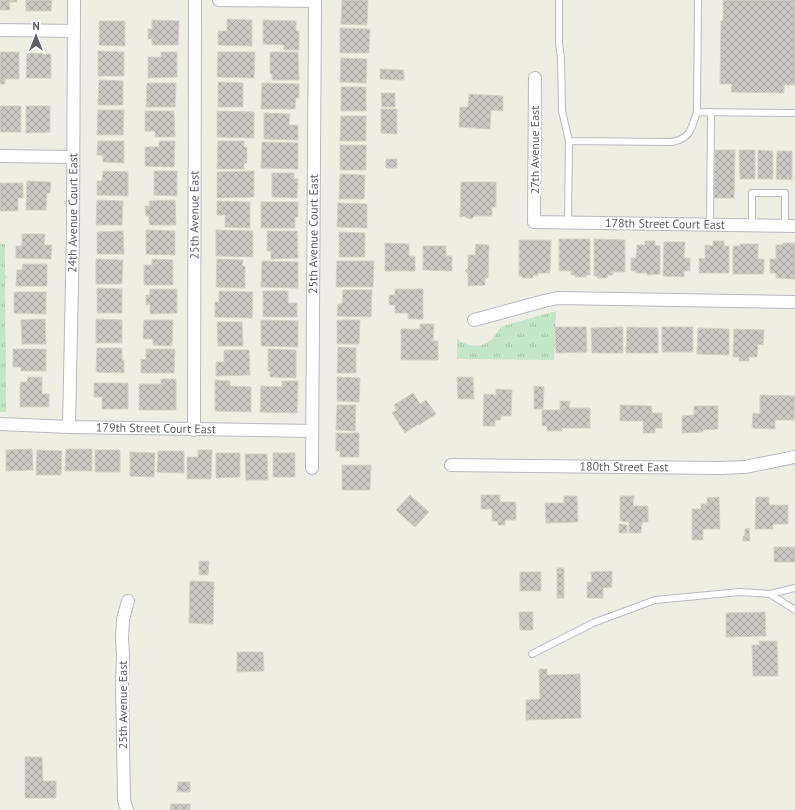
<svg xmlns="http://www.w3.org/2000/svg" width="795" height="810" font-family="'PT Sans',sans-serif">
	<style>
		.park { fill: url(#park-tufts) }
		.building { fill: url(#building-cross-hatch); stroke: #d4d1c3 }
		.lines { fill: none; stroke-linecap: round; stroke-linejoin: round }
		.service-casing { stroke: #b7b9bf; stroke-width: 8 }
		.minor-casing { stroke: #b7b9bf; stroke-width: 14 }
		.service { stroke: #fff; stroke-width: 6 }
		.minor { stroke: #fff; stroke-width: 12 }
		.labels { text-anchor: middle; stroke-width: 4; stroke-linejoin: round; paint-order: stroke }
		.street-label { font-size: 12px; fill: #5d5f65; stroke: #fff }
	</style>
	<defs>
		<pattern id="park-tufts" width="24" height="20" patternUnits="userSpaceOnUse"><rect width="24" height="20" fill="#c2e6c7"/><path d="M3 7l-1-3M5 7V3M7 7l1-3M15 17l-1-3M17 17v-4M19 17l1-3" fill="none" stroke="#a1bea5"/></pattern>
		<pattern id="building-cross-hatch" width="8" height="8" patternUnits="userSpaceOnUse"><rect width="8" height="8" fill="#cac8c2"/><path d="M0 0l8 8M0 8l8-8" fill="none" stroke="#a7a6a1"/></pattern>
	</defs>
	<rect width="100%" height="100%" fill="#efeee5"/>
	<path class="park" d="M0,244h5v31l2,2 -2,2 1,133h-6z
		M556,311l-2,49 -97,-1v-20c11,8 25,10 36,-1 4,-4 5,-9 10,-12z"/>
	<path class="building" d="M0,0h17v2h-8l1,8h-10z
		M26,0h26l-1,11h-25z
		M342,0h26l-1,25 -26,-1z
		M723,0h72v85h-11v8l-53,-1 1,-8h-12l1,-63h2z
		M227,19l25,1v26l-34,-1v-14h9z
		M152,20l27,1 -1,24h-26v-6h-4v-10h4z
		M263,20l33,1v10h3v19h-15v-5l-21,-1z
		M99,21h26v25l-26,-1z
		M340,28l30,1 -1,24h-29z
		M98,51l26,1v24h-26z
		M0,52h19v27h-14v5h-5z
		M161,52h16v25l-29,1v-21h13z
		M218,52h37l-1,26 -37,-1z
		M270,52h28l1,28h-27v-6h-2z
		M27,53l24,1v24h-25z
		M341,58l26,1 -1,24 -26,-1z
		M380,69l24,1v10l-24,-1z
		M99,80l24,1v24h-25z
		M218,82l25,1v24h-25z
		M147,83h29l-1,24h-29z
		M262,83l37,1v14h-3l-1,11h-34z
		M341,87h25v24h-25z
		M381,93h14v14h-13z
		M469,94l34,2v15l-12,-1 -1,19 -31,-2 1,-20h8z
		M0,106h21v26h-21z
		M26,106h24v26l-24,1z
		M381,109h16v25l-16,-1z
		M98,110h26l-1,25h-26z
		M145,111h29l1,26h-20v-6h-10z
		M217,111l37,1v26l-37,-1z
		M264,113l26,1 -1,11h9v15l-34,-1z
		M341,116h25v25h-26z
		M98,141h26v22l-21,-1v-7h-6z
		M159,141h16l-1,26 -29,-1v-19h14z
		M218,141h26v6h3v16h-3v6h-27z
		M262,142l36,1v26l-37,-1z
		M340,145h26v25h-26z
		M715,150h20l-1,48h-20z
		M739,150h16v29h-15z
		M758,150l15,1v28h-15z
		M777,151h15v29l-16,-1z
		M386,159h11v9h-11z
		M103,171l25,1v24l-31,-1v-14h5z
		M154,171h23v25l-23,-1z
		M254,171v26l-37,1v-26z
		M272,173h22v6h4l-1,19 -25,-1z
		M340,174l25,1 -1,24h-25z
		M27,181l24,1 -1,11h-3l-1,17h-20z
		M461,182h35v25h-4v9h-18l-2,3 -5,-1 -2,-2 -5,1z
		M0,183h23v15h-5v13h-18z
		M97,200l26,1 -1,24h-26z
		M175,200l1,25h-27v-9h-3l-1,-10h5l-1,-5z
		M217,201l33,1v26l-25,-1v-12h-8z
		M261,202h37v15h-3v11h-34z
		M338,203l29,1v24l-30,-1z
		M146,230l29,1v24l-29,-1z
		M216,230l37,1v26l-37,-1z
		M123,231l1,23h-27v-22z
		M267,231h30l1,27 -27,1v-8h-4z
		M339,232l26,1v24h-26z
		M22,234h23l-1,11h8l-1,14 -35,-1v-12h6z
		M559,239h31v36h-4v2h-11v-2h-4v-4h-12z
		M594,239l31,1v32h-12v3h-5l-1,3h-10v-2h-3z
		M519,240h32l-1,33h-12v3l-5,-1v3h-11v-2h-3z
		M645,241h10v4l5,1v28l-13,1v-2h-11v-2h-5v-13h5l1,-13h8z
		M713,241h11v5h5v27h-30v-15l6,1v-14l8,1z
		M664,242h21l-1,16h6v13h-6v6l-21,-1z
		M385,243l24,1v12h6v15h-30z
		M783,243h12v36l-19,-1v-5h-6v-14h6v-14h7z
		M476,244l13,1 -1,33h-3v7l-17,1v-13l-3,-2 3,-3v-13h7z
		M740,244h18v15h6v15h-31v-28h7z
		M423,246h23v10h6v15l-29,-1z
		M96,259l27,1 -1,24h-26z
		M152,259l21,1v25h-29v-20h8z
		M217,259l26,1 -1,6h3v22l-29,-1z
		M262,261l36,1v26l-37,-1z
		M337,261h37l-1,26h-37z
		M23,264h24v22h-31l1,-16h5z
		M97,288l25,1v24h-25z
		M150,289h27v24l-27,1v-10l-4,1v-10h4z
		M395,289h28v30h-15v-6h-13v-8h-6v-10h6z
		M343,290h29l-1,27 -34,-1 1,-12h4z
		M219,291l34,1 -1,26 -37,-1v-15h4z
		M263,291h25v12h9v14h-34z
		M14,292h32v22l-32,-1z
		M45,319l1,25h-24l-1,-24z
		M96,319l26,1v23h-26z
		M144,320h29l-1,26 -19,-1v-6h-10z
		M261,320l37,1v26l-37,-1z
		M337,320h23l-1,24h-22z
		M217,322h25l1,24h-25z
		M420,324h14l-1,17h5v19h-37v-31h19z
		M555,327h31l1,25 -31,1z
		M623,327v26h-31l-1,-25z
		M627,327l31,1v25h-32z
		M662,327h31v25h-31z
		M698,328l31,1v26l-32,-1z
		M734,329l30,1 -1,15 -5,-1 -1,13h-8v4h-10v-4h-6z
		M338,347l18,1v25h-19z
		M97,348h25v12h2v13l-28,-1z
		M13,349h33v22h-25v-4h-8z
		M146,349h29l-1,24h-33v-14l5,1z
		M268,349l28,1v28l-26,-1v-6h-2z
		M224,350h25l1,25 -34,1v-14h8z
		M28,377h14v17h7v13h-29v-25h7z
		M337,377l23,1 -1,24 -22,-1z
		M457,377h16l1,22h-16z
		M161,379h15v31h-37v-26h22z
		M215,380l15,1v5l21,1v25l-36,-1z
		M282,381h16l-1,32 -37,-1 1,-26 21,1z
		M94,383h34v26h-26v-12h-8z
		M534,386l10,1 -1,22h-9z
		M496,389l16,1 -1,26h-10v4h-6v6h-12l1,-32 12,1z
		M413,393l7,11 6,-4 10,14 -17,11 -1,-1 -13,9 -13,-20 5,-3 -3,-5z
		M760,395l35,1 -1,24h-19v9l-23,-1 1,-15 7,1z
		M560,401h10l-1,7h21v20h-28v3h-15v-5h-5v-16h18z
		M337,405h19l-1,26 -19,-1z
		M620,405l32,1v7h10v15h-7v5h-12v-12h-23z
		M694,406h24v23l-15,1v2l-21,1v-17l12,-1z
		M336,433h23v24h-19v-6h-4z
		M32,449l1,21 -27,1v-21z
		M66,449h26v22h-27z
		M37,450l25,1 -1,24h-25z
		M95,450h25v22h-25z
		M198,450h14l-1,29h-24v-22h11z
		M158,451h26v22l-27,-1z
		M130,452l25,1 -1,24 -24,-1z
		M216,453h24v24l-24,1z
		M273,453h22v24h-22z
		M245,454h22l1,26h-22z
		M342,465h29l-1,25h-28z
		M410,495l19,17 -14,15 -19,-17z
		M481,495h19v7h16v18h-11v5h-7v-4h-6v-12h-11z
		M564,496h13l1,26 -32,1 -1,-20h19z
		M620,496h14l-1,10h15v16h-6l-1,11h-12v-11l-9,-1z
		M719,497l1,32h-17v11h-11v-31h9v-5h6v-6z
		M756,497h13v8h19v19h-15v5h-18z
		M619,524l8,1v8h-8z
		M749,528l1,13h-7v-5h2v-7z
		M774,547h21v15h-21z
		M199,561h10l-1,14h-9z
		M557,568h7v30h-7z
		M612,571v16l-9,1v10h-16v-16h5l-1,-10z
		M520,572h21v19h-21z
		M190,581l24,1 -1,42 -24,-1z
		M519,612h14v18h-13z
		M765,612l1,24 -40,1v-24z
		M759,641h18l1,35h-25l-1,-31h8z
		M237,652h26l1,19 -27,1z
		M539,669h8v6l33,-1 1,44 -55,2v-20l14,-1z
		M25,757h17l1,24h13v17h-31z
		M178,782h12v10h-13z
		M171,804h19v6h-20z"/>
	<g class="lines">
		<g class="service-casing">
			<path id="service" d="M559,0v44l2,13 1,54 7,30 -1,82
				M698,0l-1,112 98,1
				M569,141l103,1c19,-4 19,-13 25,-30
				M710,225l1,-113
				M752,225v-32h33v33
				M770,594l25,16
				M532,654l61,-31 62,-23 85,-8 30,2 25,-6"/>
		</g>
		<g class="minor-casing">
			<g id="minor">
				<path d="M219,0l96,1"/>
				<path d="M0,30l74,1"/>
				<path id="s1" d="M535,78l-1,144 261,4"/>
				<path d="M0,156l73,1"/>
				<path d="M474,320l70,-19 14,-3 237,4"/>
				<path id="s2" d="M0,424l69,3 243,4"/>
				<path id="s3" d="M69,427l4,-195 1,-232"/>
				<path id="s4" d="M194,430l1,-430"/>
				<path id="s5" d="M451,465l269,3 25,-1 50,-10"/>
				<path id="s6" d="M312,468l3,-468"/>
				<path d="M127,810l-3,-10 -2,-116 1,-30 -1,-16 1,-19 5,-18"/>
			</g>
		</g>
		<use href="#service" class="service"/>
		<use href="#minor" class="minor"/>
	</g>
	<g class="labels">
		<g class="street-label">
			<text transform="translate(535 150) rotate(-90)" y="4">27th Avenue East</text>
			<text dy="4" stroke="none"><textPath href="#s3" startOffset="214">24th Avenue Court East</textPath></text>
			<text dy="4" stroke="none"><textPath href="#s4" startOffset="215">25th Avenue East</textPath></text>
			<text dy="4" stroke="none"><textPath href="#s1" startOffset="275">178th Street Court East</textPath></text>
			<text dy="4" stroke="none"><textPath href="#s6" startOffset="234">25th Avenue Court East</textPath></text>
			<text dy="4" stroke="none"><textPath href="#s2" startOffset="156">179th Street Court East</textPath></text>
			<text dy="4" stroke="none"><textPath href="#s5" startOffset="173">180th Street East</textPath></text>
			<text transform="translate(123 705) rotate(-90)" y="4">25th Avenue East</text>
		</g>
	</g>
	<g transform="translate(36 36)" stroke="#ffffff" stroke-width="3" paint-order="stroke">
	<path d="M0-3L7 15L0 10L-7 15Z" fill="#5d5f65"/>
	<text y="-6" font-size="11" font-weight="bold" text-anchor="middle" fill="#5d5f65">N</text>
	</g>
</svg>
